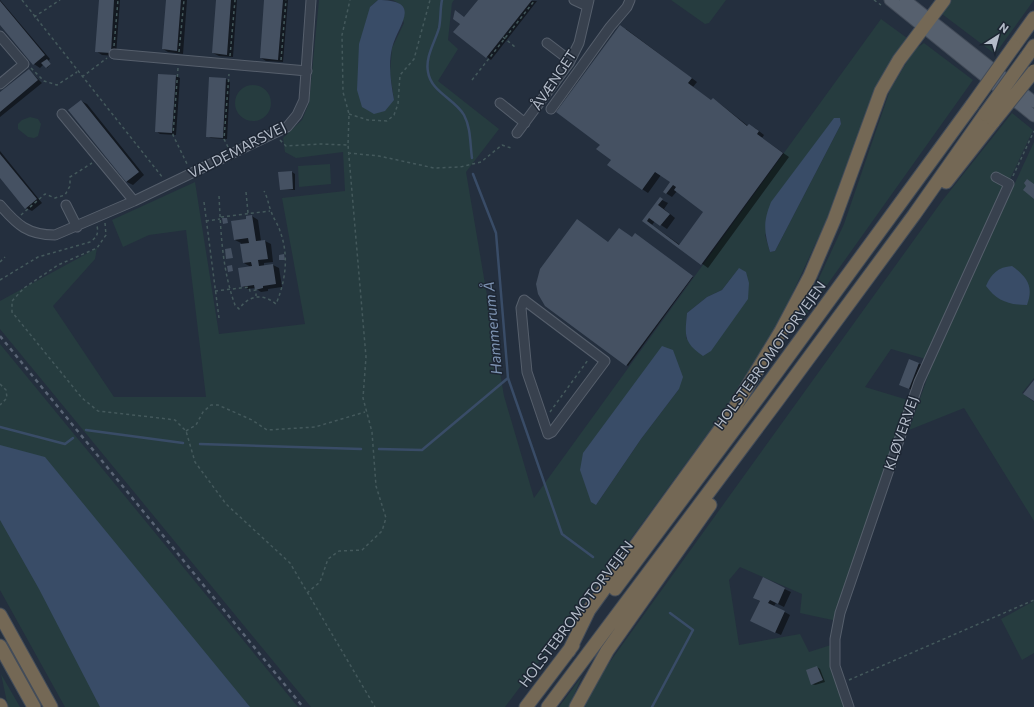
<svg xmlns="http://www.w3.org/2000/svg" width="1034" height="707" font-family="Commissioner,sans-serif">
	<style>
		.green { fill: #263c3f; fill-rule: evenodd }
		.water { fill: #394c67 }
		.shadow { fill: #0007 }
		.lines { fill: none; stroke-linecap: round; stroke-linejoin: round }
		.stream { stroke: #394c67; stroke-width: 2.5 }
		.building { fill: #455162 }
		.minor-casing { stroke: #565f6c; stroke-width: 11 }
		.major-casing { stroke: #414a57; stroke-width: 13 }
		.highway-casing { stroke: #434c59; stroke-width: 15 }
		.path { stroke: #44595c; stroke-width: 1.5; stroke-dasharray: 3 3; stroke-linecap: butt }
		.minor { stroke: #38414e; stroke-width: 9 }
		.major { stroke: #56606e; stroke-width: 11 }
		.highway { stroke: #746855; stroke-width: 13 }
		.rail { stroke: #5a6575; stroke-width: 2.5; stroke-dasharray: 4 4; stroke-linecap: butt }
		.highway-bridge-casing { stroke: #434c59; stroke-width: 15; stroke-linecap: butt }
		.highway-bridge { stroke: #746855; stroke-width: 13 }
		.labels { text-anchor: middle; stroke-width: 3; stroke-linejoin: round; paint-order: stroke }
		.street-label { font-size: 14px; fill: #b4bcc9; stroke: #1d2633 }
		.water-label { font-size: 15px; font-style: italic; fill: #7c92b1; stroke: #1d2633 }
	</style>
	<rect width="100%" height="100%" fill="#242f3e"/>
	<path class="green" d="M319,0h59l-8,7 24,93 -4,-27 2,-25 12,-25 -6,-20 -5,-3h61l-2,3 -4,37 10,9 -20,32 61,48 -33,43 38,224 30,102 347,-479 26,19 -14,20 -20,35 -47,128 -51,110 -45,72 -116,159 -109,145h-194l-311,-378v-28l97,-53 -2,11 -42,47 61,91h92l-20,-167 -37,5 -26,12 -11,-27 83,-38 24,152 86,-10 -23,-126 63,-7 -2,-39 -47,6 -11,-6 -2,-14 19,-18 7,-17zM840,118l1,6 -66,127 -5,1 -5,-17zM739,268l-53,71 1,-26 20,-16 15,-7zM672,350l7,39 -38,50 -45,66z
		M671,0h55l-17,23 -4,1z
		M952,0h82l-39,54 -53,-40z
		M924,43l49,37 -178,250 49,-106 46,-134 24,-40z
		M235 103a18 18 0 1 1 36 0a18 18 0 1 1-36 0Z
		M1012,113l21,17 -107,229 -35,-10 -26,38 43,13 -62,189 -9,32 -37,-8 2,-19 -62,-27 -11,13 10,65 61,-11 9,18 22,-7 -1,23 15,39h-261l15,-30 343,-476z
		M30,117l8,2 3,5 -3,12 -4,2 -6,-1 -10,-8v-5l4,-4z
		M1034,142v236l-12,15 12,9v119l-70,-113 -55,22 26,-74z
		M330,164l1,20 -32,3 -1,-21z
		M0,344l298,363h-233l-65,-117z
		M1034,601v52l-12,7 -21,-41z
		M1,674l19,33h-12z
		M582,676l-13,31h-10z"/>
	<path class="water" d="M378,0c46,0 20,25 14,48 -4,17 -1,35 2,52l-9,11 -11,3 -12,-7 -5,-17 2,-46 11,-37z
		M834,118h6l1,6 -66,127 -5,1c-6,-21 -7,-30 1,-50z
		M1012,266c15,11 22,20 15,39 -18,0 -30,-4 -41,-19 5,-12 12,-19 26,-20z
		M739,268l7,4 3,11 -1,16 -37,52 -8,5c-20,-14 -18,-21 -16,-43l20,-16 15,-7z
		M662,346l11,4 10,27 -4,12 -38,50 -45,66 -5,-3 -11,-32 3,-17z
		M0,445l45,12 205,250h-150l-61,-118 -39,-69z"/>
	<path class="shadow" d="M0,0l50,59 -2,2 3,3 -4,4 -3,-4 -4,4 -6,-4 -34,-41z
		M100,0h20l-4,56 -14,-1 -6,-4z
		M167,0h20l-4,54 -15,-2 -5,-3z
		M217,0h20l-4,57 -14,-1 -6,-3z
		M265,0h23l-5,62 -17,-1 -5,-3z
		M479,0l58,1 -46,59 -37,-28z
		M626,29l71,53 -4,5 19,14 1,-2 6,4 29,23 7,2 9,7 -2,3 27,19 -81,111 -65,-47 17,-22 8,4 -4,6 11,9 -8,11 -12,-8 -3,4 28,20 25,-33 -28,-21 -5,6 -8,-5 8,-10 -11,-7 -13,18 -6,-4 -30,-29 -11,-16z
		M29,70l13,13 -42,34v-23z
		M176,76l4,2 -4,57 -16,-1 -4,-3z
		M210,78l16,1 4,3 -3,57 -16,-1 -4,-2z
		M81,101l6,3 57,71 -11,10 -6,-3 -58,-71z
		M0,151l42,52 -10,8 -6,-3 -26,-32z
		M292,172l3,2v16l-15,-1z
		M252,216l6,4 3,21h4l6,3 2,18 -9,1v3l9,-1 6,3 3,19 -14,2v2l-7,1 -6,-4 -7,1 -6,-3 9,-19 -7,-4 -3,-20 -6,-3 12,-20z
		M635,234l58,43 -65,89 -82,-61 63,-62 23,-4z
		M910,360l12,5 -10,25 -9,-4z
		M763,579l28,13 -7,15 -8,-4 -2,3 16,9 -9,20 -24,-11 4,-22 -7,-4z
		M817,667l3,2 5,13 -10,3 -3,-1z"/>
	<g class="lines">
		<path class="stream" d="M442,0c-2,9 -1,19 -3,28 -4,14 -14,29 -11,44 3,20 27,27 36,43 7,13 6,29 8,43
			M473,174l23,59 12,145 54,156 31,23
			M0,427l65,17 8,-6
			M86,430l97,13
			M200,444l161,5
			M379,449l43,1 86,-72
			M652,707l41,-77 -23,-17"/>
	</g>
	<path class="building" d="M99,0h15l-3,53 -16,-1z
		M166,0h15l-4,51 -15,-2z
		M216,0h15l-4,55 -15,-2z
		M264,0h19l-5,60 -18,-2z
		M478,0h54l-46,58 -33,-26 7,-8 -7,-5 2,-9 9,7z
		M0,1l45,54 -12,10 -33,-40z
		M620,25l72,53 -4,5 23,17 2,-2 34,28 2,-2 10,7 -2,3 26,19 -82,112 -59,-44 18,-24 3,2 -5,6 12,9 -10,12 -11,-8 -2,3 32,24 24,-33 -29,-22 2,-3 -3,-2 -7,9 -3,-2 7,-10 -15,-10 -13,18 -35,-25 4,-5 -15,-11 4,-4 -44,-33z
		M47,59l4,5 -5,4 -5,-5z
		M29,69l9,11 -38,32v-20z
		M158,74l18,1 -4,58 -17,-1z
		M209,77l17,1 -3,60 -17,-1z
		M81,100l58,72 -13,10 -58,-72z
		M0,154l37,45 -12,10 -25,-31z
		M292,171l1,18 -13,1 -2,-18z
		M1027,179l7,5v15l-11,-9 3,-4 -2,-3z
		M252,215l4,26 9,-1 3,19 -10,1 1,6 14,-2 3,20 -13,2v2l-8,2 -1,-5 -13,2 -3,-19 14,-2 -1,-4 -8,1 -3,-19 9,-1 -1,-5 -14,2 -3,-19 15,-2v-3z
		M222,218h5l1,5 -5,1z
		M577,219l31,23 11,-14 13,9 3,-4 58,43 -67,90 -81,-60 -7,-12 -2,-10 4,-15z
		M231,248l2,10 -7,1 -1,-10z
		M284,254l1,6h-6v-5z
		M232,265l1,6 -5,1 -1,-6z
		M909,359l10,4 -10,26 -10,-4z
		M1034,380v21l-11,-7z
		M763,577l22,11 -7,16 -8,-4 -2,3 17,8 -10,22 -25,-12 10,-20 -7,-3z
		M817,666l6,14 -12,5 -5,-15z"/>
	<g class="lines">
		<g class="minor-casing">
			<path id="minor" d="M574,0l13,6
				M0,36l24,28 -24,20
				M547,43l17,13 7,3
				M114,54l193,17
				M500,103l25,20
				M551,109l59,-82 17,-20 3,-7
				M62,114l72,87
				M517,133l52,-70 10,-20 10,-43
				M0,205c17,20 28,30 55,30l79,-34 153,-74 10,-12 7,-15 7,-100
				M66,205l11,22
				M524,300l81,61 -53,71 -4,2 -21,-62 -6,-64z
				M849,707l-14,-41v-27l5,-26 79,-231 90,-198 -13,-7"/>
		</g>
		<g class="major-casing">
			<path id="major" d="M890,0l144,116
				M905,0l129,102"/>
		</g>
		<g class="highway-casing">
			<path id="highway" d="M1014,46l20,-28
				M1027,56l7,-10
				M946,182l48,-61
				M615,589l145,-194 212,-290
				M0,615l51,92
				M0,646l34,61
				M569,651l20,-41 140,-193 52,-86 29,-55 24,-56 47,-129 18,-31 45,-60
				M0,705l1,2
				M526,707l47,-62
				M548,707l229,-306 137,-186 71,-101
				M576,707l31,-56 103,-146"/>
		</g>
		<path class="path" d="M22,0l141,178
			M874,0l7,5
			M34,17l26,-17
			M503,37l12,10
			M114,46l4,-46
			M179,52l5,-52
			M230,56l5,-56
			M281,60l5,-60
			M31,68l13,13 13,4 20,-13
			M178,68l-5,67 15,31
			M82,77l25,-19
			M472,80l63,-80
			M349,114l19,6 19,1 7,-6 4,-11 2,-29 14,-16 16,-59
			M280,140l6,6 34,-2 27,1
			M228,147l-4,-8 5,-65
			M348,153l31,3 55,12 26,-1 21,-5 21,-17 9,3
			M1013,176l21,-45
			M246,192l2,21
			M219,196c2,38 3,73 16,109l4,4c10,-14 24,-16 37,-5 10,-24 13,-49 4,-73 -2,-7 -7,-13 -9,-20 -3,-7 -3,-13 -7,-20
			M204,202l15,116
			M21,215l24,-21 10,4 10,-3 5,-9v-9l22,-14
			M221,217l49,-6
			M206,221l14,-2
			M105,223l1,12 -9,13 -39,17 -34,23 -12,13v11l70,86 16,13 70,8 7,1 11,11 9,31 31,42 64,59 85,144
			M0,262l5,-5
			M0,280l38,-23 52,-15c6,-4 9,-8 7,-16
			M215,291l34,-4 1,4 6,-1v6
			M0,384l6,6 1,8 -7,7
			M550,412l38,-52
			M186,431l10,-6 7,-13 8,-7h7l34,15 15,10 48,-3 50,-15
			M307,593l13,-11 8,-23 11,-8 23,-1 20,-19 4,-13 -10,-32 -4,-54 -9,-34 3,-41 -18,-212 1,-31 -6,-22 -1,-57 8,-35
			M849,680l185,-80"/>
		<use href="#minor" class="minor"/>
		<use href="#major" class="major"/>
		<use href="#highway" class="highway"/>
		<path class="rail" d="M0,336l303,371"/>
		<g class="highway-bridge-casing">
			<path id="highway-bridge" d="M972,105l42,-59
				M985,114l42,-58
				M994,121l40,-50"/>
		</g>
		<use href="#highway-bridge" class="highway-bridge"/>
	</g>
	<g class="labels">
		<g class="street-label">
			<text transform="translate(554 80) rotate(-56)" y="5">ÅVÆNGET</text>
			<text transform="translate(237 150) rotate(-27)" y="5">VALDEMARSVEJ</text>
			<text transform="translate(770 355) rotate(-54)" y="5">HOLSTEBROMOTORVEJEN</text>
			<text transform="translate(901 433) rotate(-71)" y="5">KLØVERVEJ</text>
			<text transform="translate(576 614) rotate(-53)" y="5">HOLSTEBROMOTORVEJEN</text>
		</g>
		<g class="water-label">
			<text transform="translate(493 328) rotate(-95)" y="5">Hammerum Å</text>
		</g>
	</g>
	<g transform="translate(998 36) rotate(36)" stroke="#1d2633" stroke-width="3" paint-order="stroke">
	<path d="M0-3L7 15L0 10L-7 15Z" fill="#b4bcc9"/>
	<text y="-6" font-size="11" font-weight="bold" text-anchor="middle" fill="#b4bcc9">N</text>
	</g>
</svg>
